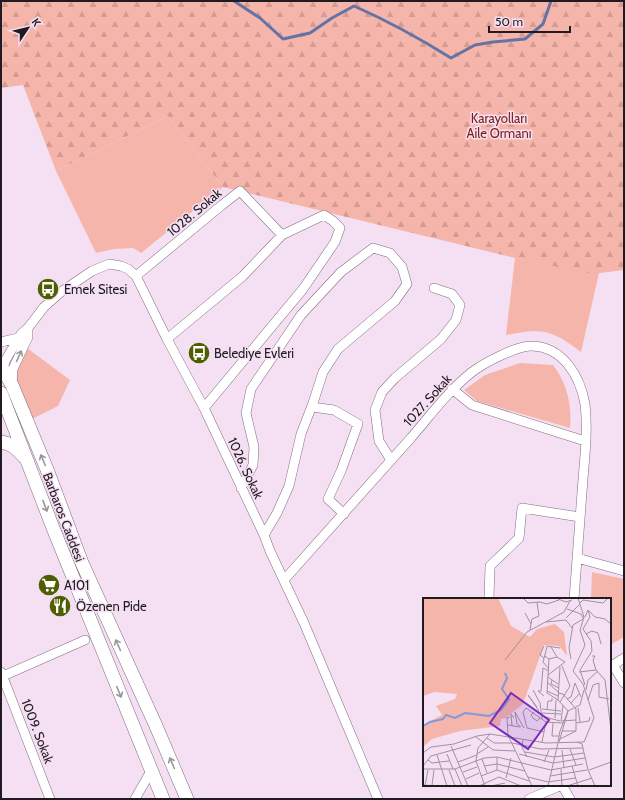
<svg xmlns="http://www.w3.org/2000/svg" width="625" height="800" font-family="Cabin,sans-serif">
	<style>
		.green { fill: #f6b5aa }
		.forest { fill: url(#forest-firs) }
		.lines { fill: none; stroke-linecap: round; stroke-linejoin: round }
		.stream { stroke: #6473a5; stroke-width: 3 }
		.street-casing { stroke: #7f6d7e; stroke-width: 10 }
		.secondary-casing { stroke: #7f6d7e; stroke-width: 14 }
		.street { stroke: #fff; stroke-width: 9 }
		.secondary { stroke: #fff; stroke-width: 13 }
		.oneway { stroke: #9b989b }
		.labels { text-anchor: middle; stroke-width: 3; stroke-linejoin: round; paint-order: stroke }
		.park-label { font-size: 13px; fill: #7f1c13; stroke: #f5e0f3 }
		.street-label { font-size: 13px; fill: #211a21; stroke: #f5e0f3 }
		.poi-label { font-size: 13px; fill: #211a21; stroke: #f5e0f3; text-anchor: start }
		.inset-river { fill: none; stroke: #8099dd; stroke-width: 2 }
		.inset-road { fill: none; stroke: #a0919f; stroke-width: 1 }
		.view { fill: #7b2cbf; fill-opacity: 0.15; stroke: #7b2cbf; stroke-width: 2 }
		.inset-edge { fill: none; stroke: #211a21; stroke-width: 2 }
	</style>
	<defs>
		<pattern id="forest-firs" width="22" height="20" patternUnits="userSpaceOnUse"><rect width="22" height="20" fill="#f6b5aa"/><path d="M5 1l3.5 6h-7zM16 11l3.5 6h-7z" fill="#d39b92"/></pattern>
	</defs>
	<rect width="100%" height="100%" fill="#f5e0f3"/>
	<path class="green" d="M168,116l55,71 -82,66 -8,-5 -19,1 -18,4 -40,-82z
		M515,258l84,15 -18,79c-30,-23 -39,-24 -75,-17z
		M27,348l43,32 -12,26 -28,14 -17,-42z
		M520,363l33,2c14,18 19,40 17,63l-93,-27 -13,-11 21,-15z
		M592,572l32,7v58l-14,8v-46h-19z"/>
	<path class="forest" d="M1,1h623v269l-32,4 -77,-16 -292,-71 -55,-71 -112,55 -33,-86 -22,3z"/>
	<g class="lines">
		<path class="stream" d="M234,1l26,17 23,21 27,-6 22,-15 22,-12c34,15 65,32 97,52l24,-13 18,-3 32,-3 18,-15 8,-23"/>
		<g class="street-casing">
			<path id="street" d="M136,276l86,-71 18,-14 42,44
				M167,339l76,-63 39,-41 42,-20 9,6 7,7 -5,14 -32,47 -99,119
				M1,342l17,-4
				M3,370l2,-9 16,-27 7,-6 16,-21 17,-15 31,-21 17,-7 12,2 7,3 8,7 31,63 37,69 60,127 6,16 34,72 74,176
				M12,385l1,-16 15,-32v-9
				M452,389l20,16 113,36
				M312,407l22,3 24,14 -17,47 -13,28 16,15
				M391,460l-12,-19 -4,-31 7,-18 13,-14 46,-39 15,-19 4,-15 -8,-11 -18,-6
				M241,488l12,-23 1,-18 -8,-34 5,-24 50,-74 40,-43 32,-24 17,5 12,14 5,17 -12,17 -57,48 -15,23 -10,31 -12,31 -12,52 -12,27 -13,22
				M577,558l47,13
				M284,580c42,-47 84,-94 126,-141 20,-23 38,-48 62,-67 12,-9 46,-27 60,-26 31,1 48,30 53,58 3,25 0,51 -2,75 -3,40 -6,80 -9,120
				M489,599l1,-33 29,-28 3,-30 58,9
				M613,665l11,18
				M610,667l14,-9
				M1,672l49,127
				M1,677l84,-37
				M562,785l8,14
				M135,799l16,-28
				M529,799l33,-14"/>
		</g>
		<g class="secondary-casing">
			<path id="secondary" d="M1,366l11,19 36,87 34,91 74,163 31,73
				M1,393l52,135 110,271
				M1,442c10,1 16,7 23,15"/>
		</g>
		<use href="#street" class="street"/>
		<use href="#secondary" class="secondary"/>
	</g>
	<defs><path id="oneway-shaft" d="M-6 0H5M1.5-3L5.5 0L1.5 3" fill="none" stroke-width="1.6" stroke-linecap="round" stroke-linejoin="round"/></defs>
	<g class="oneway">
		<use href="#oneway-shaft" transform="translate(19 356) rotate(-66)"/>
		<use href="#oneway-shaft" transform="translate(43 460) rotate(-113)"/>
		<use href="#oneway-shaft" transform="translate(45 506) rotate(69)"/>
		<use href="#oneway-shaft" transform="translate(118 645) rotate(-114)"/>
		<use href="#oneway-shaft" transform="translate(119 692) rotate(68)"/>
		<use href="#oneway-shaft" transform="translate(172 763) rotate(-113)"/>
	</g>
	<defs>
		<g id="bus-disc" transform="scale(1.15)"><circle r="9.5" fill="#4e5e00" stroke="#f5e0f3"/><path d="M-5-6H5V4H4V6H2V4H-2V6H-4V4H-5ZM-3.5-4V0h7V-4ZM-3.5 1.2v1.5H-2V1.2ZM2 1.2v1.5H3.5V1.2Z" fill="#fff"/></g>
		<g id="supermarket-disc" transform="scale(1.15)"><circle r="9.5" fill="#4e5e00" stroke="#f5e0f3"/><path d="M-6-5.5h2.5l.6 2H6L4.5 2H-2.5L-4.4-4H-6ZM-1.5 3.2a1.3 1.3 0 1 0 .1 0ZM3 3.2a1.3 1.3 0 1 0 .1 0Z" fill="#fff"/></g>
		<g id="restaurant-disc" transform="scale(1.15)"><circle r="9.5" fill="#4e5e00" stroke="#f5e0f3"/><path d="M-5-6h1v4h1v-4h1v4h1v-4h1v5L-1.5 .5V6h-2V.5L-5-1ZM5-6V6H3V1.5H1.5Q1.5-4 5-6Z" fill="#fff"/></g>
	</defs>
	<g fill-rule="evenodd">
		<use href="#bus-disc" x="48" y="289"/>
		<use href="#bus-disc" x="199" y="353"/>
		<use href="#supermarket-disc" x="49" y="585"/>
		<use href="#restaurant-disc" x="60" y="606"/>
	</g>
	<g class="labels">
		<g class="park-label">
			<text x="499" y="123">Karayolları<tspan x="499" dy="15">Aile Ormanı</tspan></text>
		</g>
		<g class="street-label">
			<text transform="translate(194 212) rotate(-40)" y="5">1028. Sokak</text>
			<text transform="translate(427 400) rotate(-48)" y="5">1027. Sokak</text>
			<text transform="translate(246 468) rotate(65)" y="5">1026. Sokak</text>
			<text transform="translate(64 517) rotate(69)" y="5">Barbaros Caddesi</text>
			<text transform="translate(38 731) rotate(69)" y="5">1009. Sokak</text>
		</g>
		<g class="poi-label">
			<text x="64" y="294">Emek Sitesi</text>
			<text x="214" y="358">Belediye Evleri</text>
			<text x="64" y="590">A101</text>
			<text x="76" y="611">Özenen Pide</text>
		</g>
	</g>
	<g transform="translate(423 598)">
		<rect width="188" height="188" fill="#f5e0f3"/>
		<path d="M0,0h75l13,28 19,11 7,-8 18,-5 9,8 3,24 -8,-10 -15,-1 -21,59 -17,14 -5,1 -1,7 -40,5 -28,8 -9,8v-22l19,-10 -6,-9 19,-7 2,-5 -23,-2 -11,4z" fill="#f6b5aa"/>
		<path class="inset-river" d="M0,128l7,-4 13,-3 3,-4 9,3 10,-5 24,3 12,-6 8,-11 -7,-10 5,-11 -2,-5"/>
		<path class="inset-road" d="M100,0l5,5 12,-1 7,2 12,-4M155,0l6,19 -4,13 5,15 -12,26 10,13 11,34 -10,24M135,1l8,3 6,-2M157,5l3,-3 20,3 5,-5M144,11l14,5 2,4M165,12l7,7 10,2 6,5M102,15l6,11 -1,6M162,19l3,-7 2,7 -7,12 8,12 1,10 -12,19 5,15M143,20l14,-14M123,24l20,-2 6,8M108,26l1,-5 7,-3 -2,-14M163,36l6,-3 6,2 3,11M121,48l-4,9 4,3M123,48l14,2M124,49l-4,15 6,7M128,49l6,10 8,5 -17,13 -1,18 11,7 10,11 12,-6 4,-15M122,58l4,3 8,-2M169,58h3l-2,4 3,10 9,10 6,50M148,61l-2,-11 4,-23 10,-6M82,62l22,-28 37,-20 6,-11M156,74l17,-2M125,77l1,-16M125,79l10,7M129,82l-1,4 8,4M124,84l11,10M110,92l7,13 2,16M163,92l2,-10 10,-9M124,93l11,5M135,95l5,1 13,15v22h-14M121,98l-6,-5h3l2,-23 6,3M144,101l4,-2 4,-14 6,14M135,102l2,-33M165,102l5,-15 6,-2v14l10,2M137,104l10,-16 -8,-20M148,105l8,-9M140,107l-2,16 15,-1M114,109l-9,-12 11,16M155,110l2,14M119,111l19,2M124,111l1,-8h4v-3M111,114l-3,3 2,3 4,3 3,-3M119,115l19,1M119,118l18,5M132,120l1,-18M130,125l-1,13h7M153,125l13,-2 1,-4M85,127l12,2M89,128l-1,-12 3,4M98,129l-4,-3 -2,-12 9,16M104,130l-4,-16 3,-4 20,14 17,1M104,130l17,4M85,137l-1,-17 3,-1M85,137l24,51M53,139l17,13 22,1M64,140l7,5h18l29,6 42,-1M137,141l16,-8M100,142l-1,7 5,10M119,144l4,-20M135,144l2,-11 8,-20 -9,31M154,144l5,2 6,26 7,16M28,148l17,40M147,151l6,16M139,152l2,18M102,154l29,5 30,-4M0,155l8,-6 23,-3 23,-8 13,-2 56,9 38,-1M24,156l6,15M54,156l11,-7M96,156l34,9 32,-5M14,157l10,31M59,161l5,14M5,162l4,3 17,-2M35,164l19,-7M121,164l5,-12M0,168l8,-10 40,-11M61,168l13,-2 28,7M149,168l6,20M0,171h32l29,-11 13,-1 54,13 32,-6M32,171l7,17M138,171l1,17M26,172l6,16M74,172v-13M166,172l22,-8M40,174l14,-5M58,178l16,-6 32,11M127,178l37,-6M105,179l20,5 28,-4M83,180l5,-20M43,181l13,-6M0,187l15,1M9,187l2,-15M2,188l3,-16M56,188l20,-9 22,9M62,188l-9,-25 2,-13 12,-14M68,188l14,-3M125,188l10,-43M144,188l25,-8"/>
		<path class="view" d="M88,95l38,27 -21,29 -38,-26z"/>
		<rect width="188" height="188" class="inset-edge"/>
	</g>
	<rect width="625" height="800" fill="none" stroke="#211a21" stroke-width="4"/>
	<g transform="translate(28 28) rotate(55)" stroke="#f5e0f3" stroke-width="3" paint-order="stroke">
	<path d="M0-3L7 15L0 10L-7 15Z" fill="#211a21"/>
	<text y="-6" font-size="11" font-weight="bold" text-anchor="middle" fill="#211a21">K</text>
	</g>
	<path d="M489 26v6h81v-6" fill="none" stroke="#211a21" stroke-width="2"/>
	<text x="495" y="26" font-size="12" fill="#211a21" stroke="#f5e0f3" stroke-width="3" paint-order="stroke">50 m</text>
</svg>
